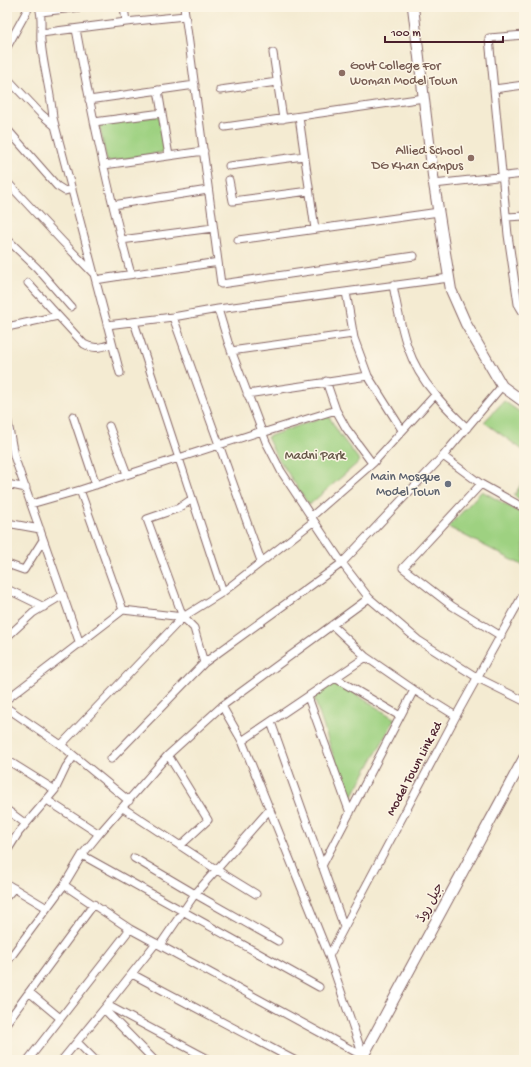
<svg xmlns="http://www.w3.org/2000/svg" width="531" height="1067" font-family="'Gochi Hand','Playpen Sans Arabic',sans-serif">
  <rect width="100%" height="100%" fill="#fcf5e5"/>
  <filter id="ink" filterUnits="userSpaceOnUse"><feTurbulence type="fractalNoise" baseFrequency=".025" numOctaves="2"/><feDisplacementMap in="SourceGraphic" scale="8" xChannelSelector="R" yChannelSelector="G"/><feConvolveMatrix kernelMatrix="1 2 1 2 8 2 1 2 1" color-interpolation-filters="sRGB"/></filter>
  <filter id="wash" filterUnits="userSpaceOnUse"><feTurbulence type="fractalNoise" baseFrequency=".012" numOctaves="4" result="noise"/><feDisplacementMap in="SourceGraphic" scale="16" xChannelSelector="R" yChannelSelector="G"/><feGaussianBlur stdDeviation="0.9" result="paint"/><feColorMatrix in="noise" values="0 0 0 0 0 0 0 0 0 0 0 0 0 0 0 0 0 1.4 0 .05"/><feComposite in="paint" operator="in"/></filter>
  <g filter="url(#wash)">
    <rect width="100%" height="100%" fill="#f4ebd2"/>
    <!-- green -->
    <path fill="#9ed181" stroke="#747856" d="M 159,116 L 165,152 L 107,162 L 99,124 Z
      M 504,401 L 524,415 L 524,451 L 484,422 Z
      M 328,415 L 340,435 L 360,461 L 309,505 L 274,452 L 267,437 Z
      M 524,479 L 524,501 L 514,496 Z
      M 482,491 L 524,515 L 524,566 L 448,527 Z
      M 335,681 L 395,719 L 349,802 L 314,698 Z"/>
  </g>
  <g filter="url(#ink)">
    <g fill="none" stroke-linecap="round" stroke-linejoin="round">
      <defs>
        <path id="street" d="M 39,7 C 43,18 40,30 41,41 C 43,67 51,92 53,118 L 120,373
          M 124,7 L 126,22
          M 184,7 C 197,99 209,191 221,284 L 414,256
          M 41,12 L 81,7
          M 76,29 C 91,111 108,193 131,274
          M 41,33 L 126,22 L 185,16
          M 524,35 L 489,38 L 508,235 L 518,304 L 524,314
          M 7,47 L 29,7
          M 273,53 L 283,119
          M 7,78 L 41,114 L 55,126
          M 494,89 L 524,85
          M 158,90 L 169,156
          M 220,90 L 277,82
          M 89,100 L 195,85
          M 299,117 L 315,229
          M 94,122 L 162,113
          M 225,127 L 424,98
          M 7,129 L 57,186 L 65,191 L 72,189
          M 104,165 L 204,151
          M 229,166 L 304,156
          M 229,180 L 233,201 L 309,191
          M 7,182 L 61,240 L 93,273
          M 434,184 L 524,174
          M 113,205 L 208,190
          M 507,217 L 524,216
          M 7,239 L 37,268 L 71,307
          M 121,240 L 213,228
          M 238,240 L 439,212
          M 96,280 C 136,273 177,269 218,262
          M 28,283 L 84,344 C 94,350 102,347 112,344
          M 393,285 C 401,327 406,361 435,394 C 444,406 456,417 467,428
          M 346,292 L 354,338 L 368,376 L 402,430
          M 218,309 L 228,342 L 266,442 L 281,471 L 314,521 L 342,563 L 369,598 L 418,640 L 478,678 L 524,701
          M 173,317 L 261,561
          M 134,322 L 223,592
          M 107,325 L 173,317 L 218,309 L 449,278
          M 7,327 L 58,316
          M 231,351 L 353,334
          M 326,381 L 336,410 L 346,428 L 372,463
          M 247,394 L 368,376
          M 73,416 L 96,485
          M 7,417 L 14,456 L 80,644
          M 109,426 L 127,474
          M 262,433 L 336,410
          M 443,456 L 481,484 L 524,508
          M 7,484 L 26,488
          M 481,484 L 403,568 L 452,606 L 501,636
          M 80,490 L 123,610
          M 31,504 L 80,490 L 262,431
          M 311,517 L 374,462 L 435,395
          M 7,523 L 40,529
          M 7,564 L 24,570 L 43,540
          M 7,589 L 44,607
          M 183,617 L 147,519 L 179,508 L 192,499
          M 332,625 L 366,657 L 414,690 L 456,716
          M 7,637 L 33,613 L 63,595
          M 335,678 L 400,716
          M 308,697 L 350,813
          M 7,699 L 123,610 L 183,617 L 194,628 L 204,663 L 342,563 L 443,456 L 502,386
          M 7,708 L 61,745 L 129,801
          M 271,722 L 344,927
          M 242,741 L 366,657
          M 61,745 L 183,617 L 223,592 L 314,521
          M 168,755 L 208,820 L 180,846
          M 111,759 L 204,663
          M 7,760 L 55,790
          M 47,800 L 99,834
          M 123,808 L 217,870 L 256,894
          M 7,810 L 26,824
          M 7,851 L 19,832 L 55,790 L 66,767 L 74,756
          M 82,855 L 319,987
          M 134,858 L 195,894 L 278,941
          M 322,866 L 414,690
          M 7,884 L 47,908
          M 64,885 L 130,929 L 363,1056
          M 7,896 L 14,888
          M 160,945 L 195,894 L 270,809
          M 329,956 L 456,716 L 524,593
          M 7,962 L 64,885 L 82,855 L 99,834 L 168,755 L 222,706
          M 132,974 L 294,1060
          M 29,992 L 60,1018
          M 107,1005 L 156,943
          M 104,1009 L 154,1060
          M 7,1022 L 94,904
          M 77,1042 L 95,1060
          M 363,1056 L 329,956 L 242,741 L 222,706 L 369,598
          M 28,1060 L 130,929
          M 62,1060 L 107,1005 L 210,1060"/>
        <path id="secondary" d="M 413,7 L 434,184 L 451,290 L 466,324 L 502,386 L 524,402
          M 361,1060 L 524,758"/>
      </defs>
      <!-- street casing -->
      <use href="#street" stroke="#866665" stroke-width="9"/>
      <!-- secondary casing -->
      <use href="#secondary" stroke="#866665" stroke-width="12"/>
      <!-- street -->
      <use href="#street" stroke="#fff" stroke-width="7"/>
      <!-- secondary -->
      <use href="#secondary" stroke="#fff" stroke-width="10"/>
    </g>
  </g>
  <!-- markers -->
  <g fill="#8d6e63" stroke="#fcf5e5" stroke-width="1.5">
    <circle cx="342" cy="73" r="4"/>
    <circle cx="471" cy="158" r="4"/>
  </g>
  <circle fill="#6b7280" stroke="#fcf5e5" stroke-width="1.5" cx="448" cy="484" r="4"/>
  <g text-anchor="middle" dominant-baseline="central" stroke-width="3" stroke-linejoin="round" paint-order="stroke">
    <!-- education labels -->
    <g font-size="13" fill="#785e54" stroke="#fcf5e5" text-anchor="start">
      <text x="350" y="66">Govt College For<tspan x="350" dy="15">Woman Model Town</tspan></text>
      <text x="463" y="151" text-anchor="end">Allied School<tspan x="463" dy="15">DG Khan Campus</tspan></text>
    </g>
    <!-- park labels -->
    <g font-size="13" fill="#635445" stroke="#fcf5e5">
      <text x="315" y="456">Madni Park</text>
    </g>
    <!-- worship labels -->
    <g font-size="13" fill="#5b616d" stroke="#fcf5e5" text-anchor="end">
      <text x="440" y="477">Main Mosque<tspan x="440" dy="15">Model Town</tspan></text>
    </g>
    <!-- street labels -->
    <g font-size="13" fill="#4a1f2b" stroke="#fcf5e5">
      <text transform="translate(415 769) rotate(-62)">Model Town Link Rd</text>
      <text transform="translate(431 903) rotate(-62)">جیل روڈ</text>
    </g>
  </g>
  <!-- margin -->
  <rect width="531" height="1067" fill="none" stroke="#fcf5e5" stroke-width="24"/>
  <!-- scale -->
  <path d="M385 36v6h118v-6" fill="none" stroke="#4a1f2b" stroke-width="2"/>
  <text x="391" y="36" font-size="12" fill="#4a1f2b" stroke="#fcf5e5" stroke-width="3" paint-order="stroke">100 m</text>
</svg>
